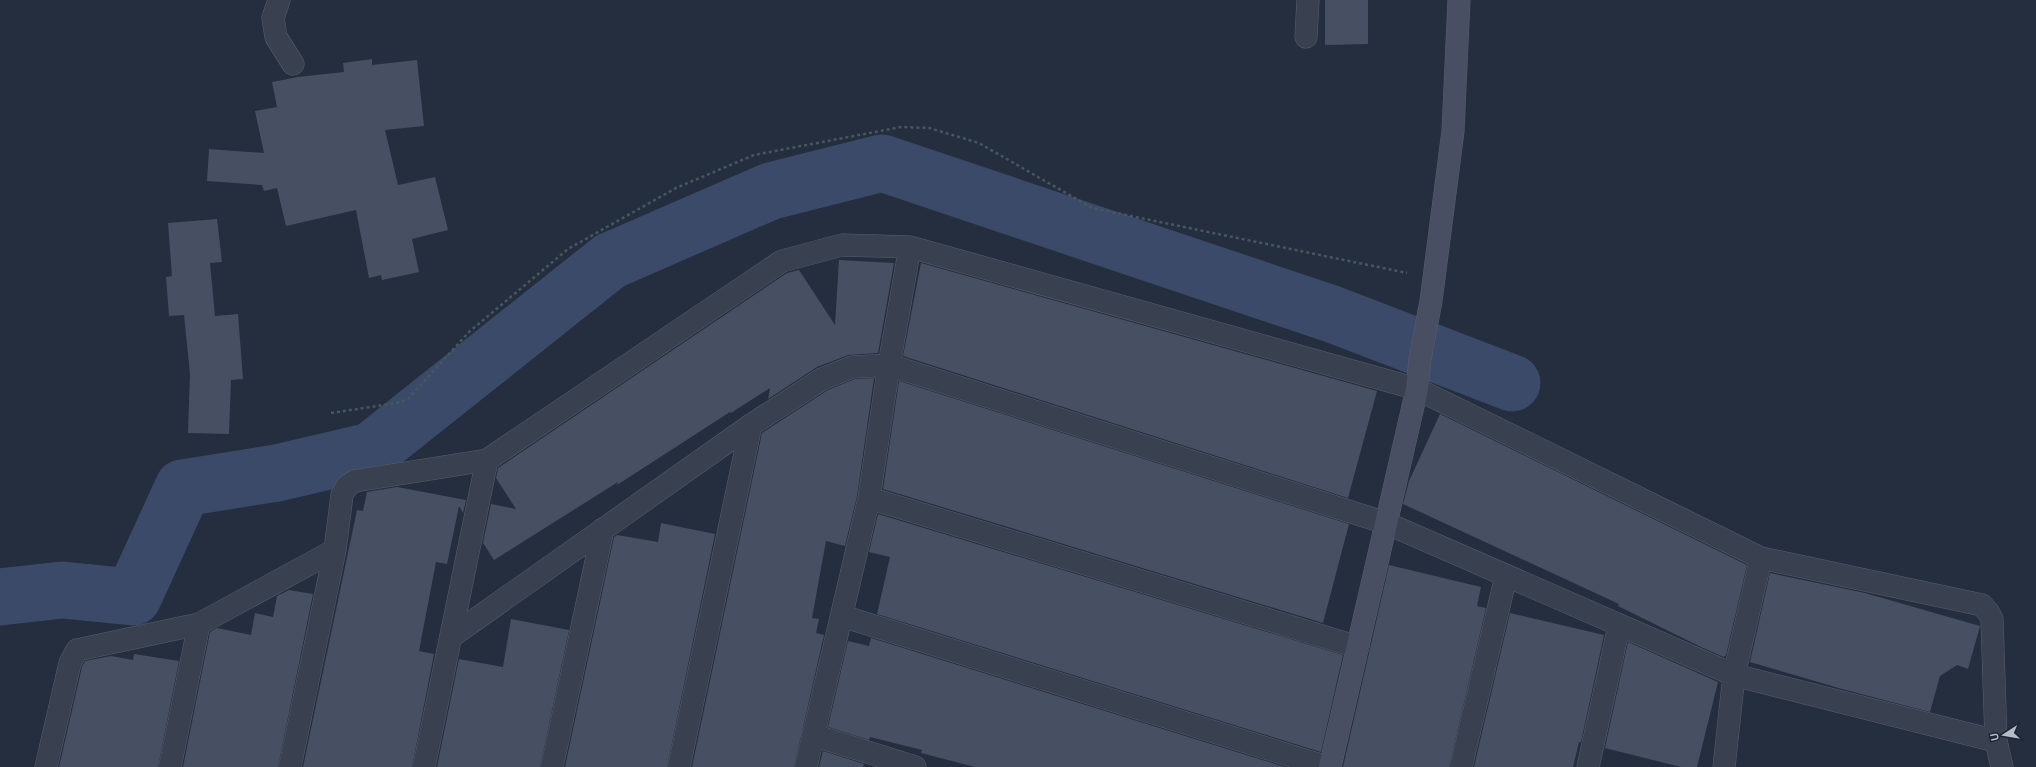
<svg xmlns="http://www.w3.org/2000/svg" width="2036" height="767" font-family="'Space Grotesk',sans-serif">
  <rect width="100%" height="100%" fill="#252e3f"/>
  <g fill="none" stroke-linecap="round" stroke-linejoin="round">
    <!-- river -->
    <path stroke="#3b4a68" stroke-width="57" d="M 0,597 L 62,590 L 133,597 L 183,488 L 277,473 L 371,451 L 610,261 L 771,191 L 882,163 L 1332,314 L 1512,383"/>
  </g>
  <!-- building -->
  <path fill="#474f63" d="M 1325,0 L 1368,0 L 1368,44 L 1325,45 Z
    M 372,59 L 372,65 L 417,60 L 424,126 L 385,130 L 398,185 L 435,177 L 448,230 L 412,239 L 419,272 L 382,280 L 381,275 L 369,278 L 356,210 L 286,226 L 277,188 L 264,191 L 262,185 L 207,181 L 209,149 L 264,153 L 255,111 L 277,107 L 272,82 L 298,77 L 344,72 L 343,63 Z
    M 217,219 L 222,262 L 210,263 L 215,316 L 238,314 L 243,379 L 231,380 L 229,434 L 188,433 L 190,374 L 184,315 L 169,316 L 166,277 L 172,276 L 168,223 Z
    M 839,260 L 894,263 L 878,353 L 848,355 L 817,367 L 768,399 L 770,388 L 731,413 L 730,412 L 617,485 L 618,482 L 494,560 L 483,543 L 491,504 L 516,509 L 496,478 L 498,468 L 787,273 L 799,270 L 835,325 Z
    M 921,263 L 1377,391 L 1348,498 L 903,356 Z
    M 874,378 L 857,496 L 845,546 L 826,541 L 812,618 L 819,619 L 816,633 L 824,635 L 794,767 L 692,767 L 762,433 L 828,390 L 855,379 Z
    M 899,381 L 1349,524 L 1323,623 L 883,489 Z
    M 1440,414 L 1747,565 L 1726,655 L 1724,657 L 1701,647 L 1618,606 L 1619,604 L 1403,504 L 1409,481 Z
    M 397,487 L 466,500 L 463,513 L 459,506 L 447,564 L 436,562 L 419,651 L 434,654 L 412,767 L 303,767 L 357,510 L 363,511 L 367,492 Z
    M 878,514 L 1343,655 L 1321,752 L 877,614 L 890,557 L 869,552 Z
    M 661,523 L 715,534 L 667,767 L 565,767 L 614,537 L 617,535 L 658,542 Z
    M 1389,565 L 1481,587 L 1477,606 L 1486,608 L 1449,767 L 1343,767 Z
    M 1770,573 L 1865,593 L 1980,626 L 1968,669 L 1957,665 L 1940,676 L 1930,712 L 1842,689 L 1750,662 Z
    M 289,590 L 313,594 L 278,767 L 183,767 L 210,632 L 217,628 L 251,635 L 255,613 L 273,617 L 277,596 Z
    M 1510,613 L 1604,635 L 1581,742 L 1579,742 L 1573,767 L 1474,767 Z
    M 511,619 L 569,630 L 540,767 L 437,767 L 459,659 L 503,667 Z
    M 871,638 L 1285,767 L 975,767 L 921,753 L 922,750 L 870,737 L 869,740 L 828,727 L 848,641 L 869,646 Z
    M 1628,642 L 1718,682 L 1697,767 L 1681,767 L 1605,748 Z
    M 134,654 L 179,661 L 158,767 L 59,767 L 82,667 L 85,661 L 111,656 L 133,660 Z
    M 823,751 L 864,764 L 863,767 L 819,767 Z"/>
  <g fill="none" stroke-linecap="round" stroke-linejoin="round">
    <defs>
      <path id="street" d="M 279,0 L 273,18 L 276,37 L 293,64
        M 1306,37 L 1308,0
        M 869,498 L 1358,647
        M 842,616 L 1327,767
        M 813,735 L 915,767
        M 1996,741 L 2002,767
        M 46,767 L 70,663 L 77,650 L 199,624 L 335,550 L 342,495 L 347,486 L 355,481 L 487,460 L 782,261 L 842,245 L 910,247 L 1417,389 L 1761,558 L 1982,605 L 1988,612 L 1992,619 L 1996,741 L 1734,675 L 1386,523 L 889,365 L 852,367 L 822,379 L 751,425 L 452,636
        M 170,767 L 199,624
        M 290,767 L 335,550
        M 424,767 L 487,460
        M 552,767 L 603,529
        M 679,767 L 751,425
        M 806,767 L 869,498 L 889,365 L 910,247
        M 1461,767 L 1506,576
        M 1588,767 L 1619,626
        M 1724,767 L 1734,675 L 1761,558"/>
      <path id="secondary" d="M 1330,767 L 1417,389 L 1420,359 L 1431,301 L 1453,131 L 1459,0"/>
    </defs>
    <!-- street casing -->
    <use href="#street" stroke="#575e6d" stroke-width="23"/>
    <!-- secondary casing -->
    <use href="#secondary" stroke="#575e6d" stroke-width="23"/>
    <!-- path -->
    <path stroke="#45585d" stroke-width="2.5" stroke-dasharray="3 3" stroke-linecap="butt" d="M 331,413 L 397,403 L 408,399 L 469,332 L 568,249 L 676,188 L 754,155 L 901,127 L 929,128 L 979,143 L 1092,208 L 1407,273"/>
    <!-- street -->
    <use href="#street" stroke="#39404f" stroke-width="22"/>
    <!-- secondary -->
    <use href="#secondary" stroke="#484f62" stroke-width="22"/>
  </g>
  <!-- north arrow -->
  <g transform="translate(2004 735) rotate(258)" stroke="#1e2534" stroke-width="3" paint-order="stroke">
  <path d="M0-3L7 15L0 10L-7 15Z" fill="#b6bbca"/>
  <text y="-6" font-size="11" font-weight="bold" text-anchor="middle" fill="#b6bbca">U</text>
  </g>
</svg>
